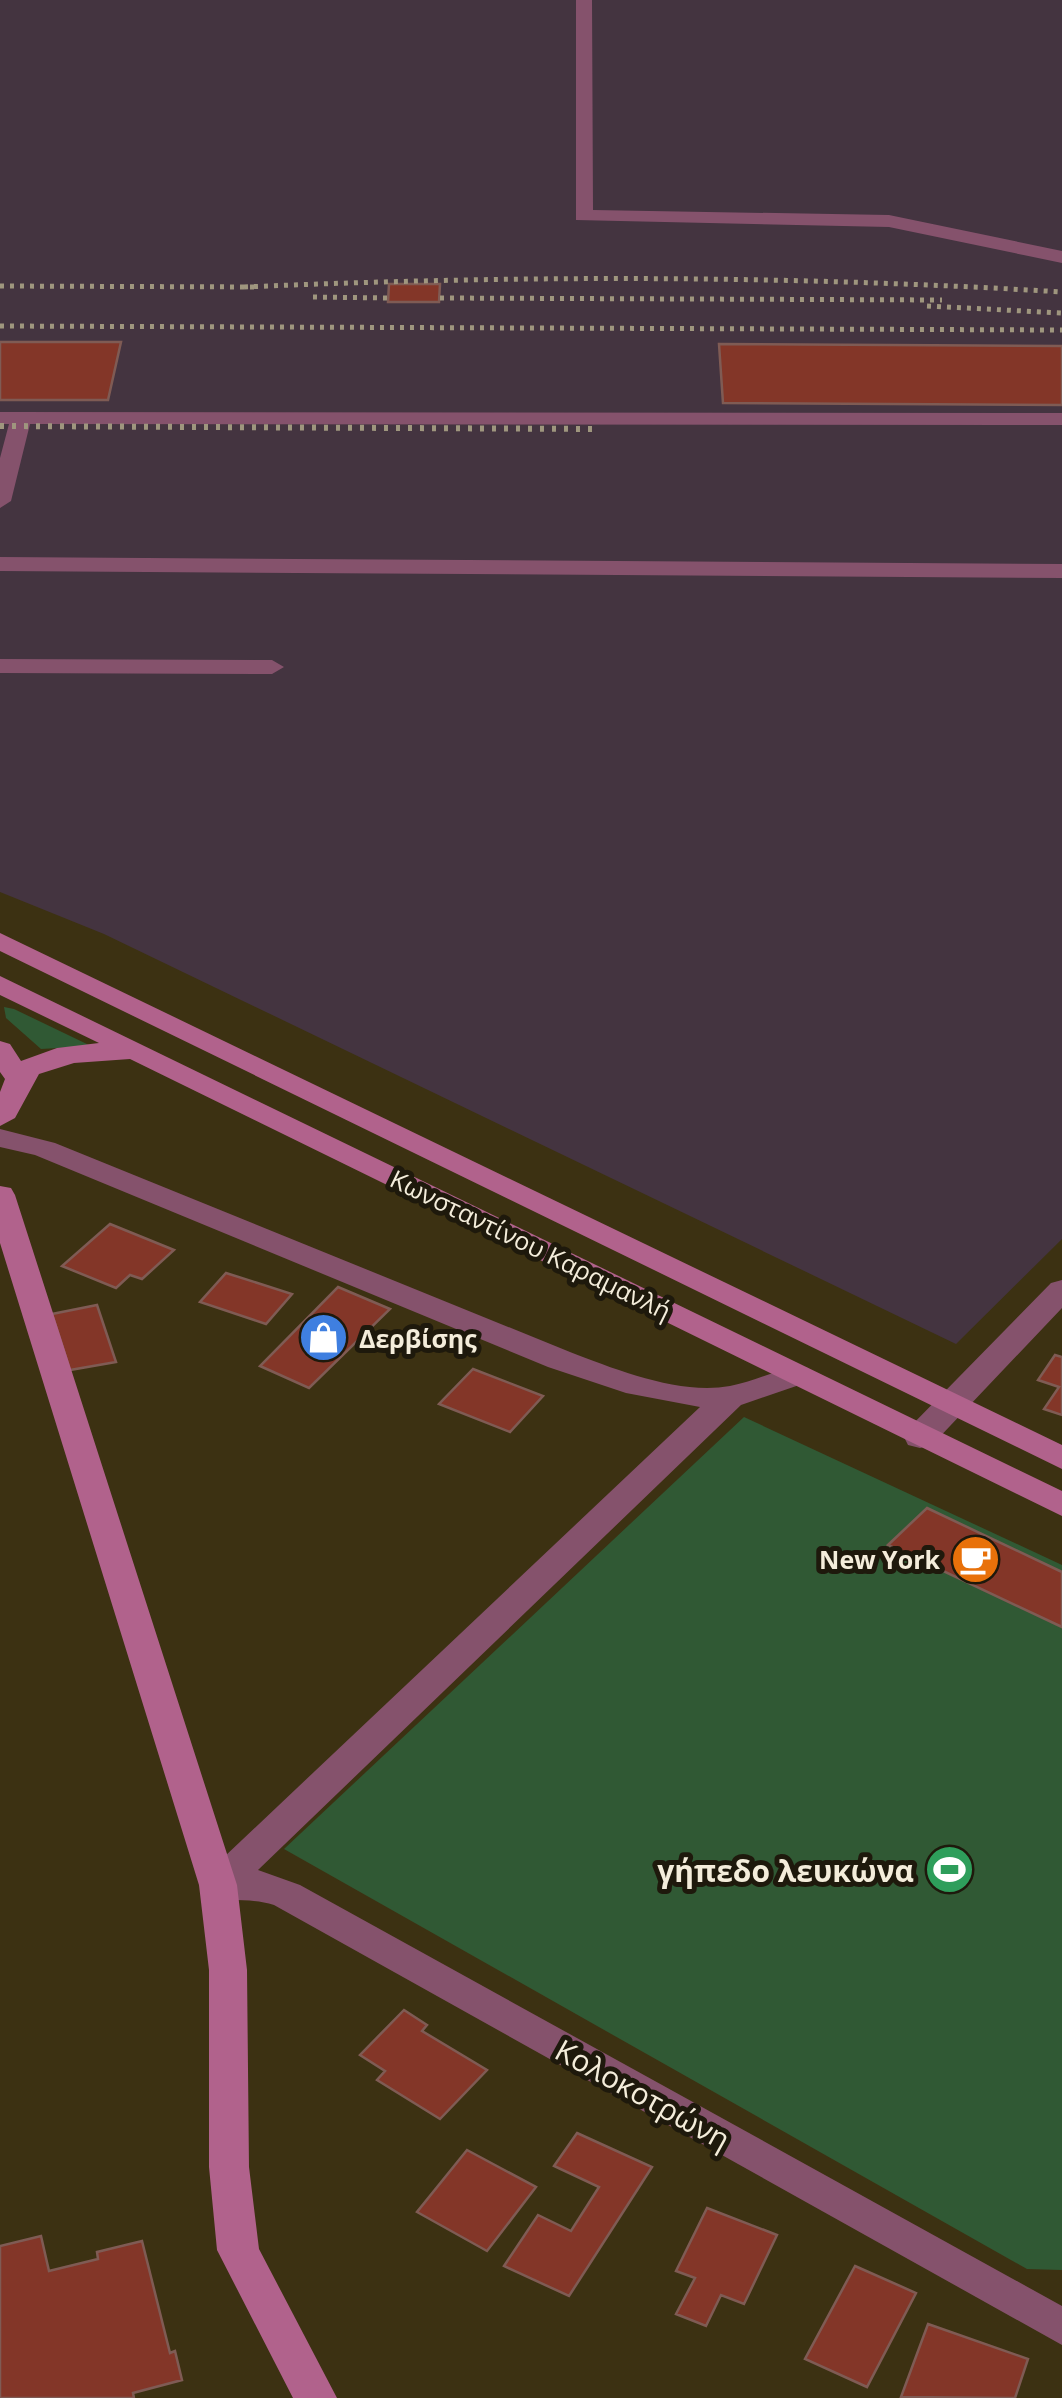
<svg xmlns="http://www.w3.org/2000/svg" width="1062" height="2398" font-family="'Open Sans',sans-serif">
  <rect width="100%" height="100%" fill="#3c3112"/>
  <!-- industrial -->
  <path fill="#443440" d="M 0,0 L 1062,0 L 1062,1239 L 956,1344 L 104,934 L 0,892 Z"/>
  <!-- green -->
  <path fill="#305934" d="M 4,1007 L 14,1009 L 91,1046 L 41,1049 L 6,1018 Z
    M 744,1417 L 1062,1565 L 1062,2270 L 1027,2269 L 284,1849 Z"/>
  <!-- building -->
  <path fill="#833628" stroke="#7f5b54" stroke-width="2.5" d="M 389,284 L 440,284 L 439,302 L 388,302 Z
    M 0,342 L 121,342 L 108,400 L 0,400 Z
    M 719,344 L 1062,346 L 1062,405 L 723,403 Z
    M 110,1224 L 174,1250 L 142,1279 L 130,1275 L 116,1288 L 62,1266 Z
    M 226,1273 L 292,1294 L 266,1324 L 200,1302 Z
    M 338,1287 L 390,1309 L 309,1388 L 260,1366 Z
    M 97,1305 L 116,1362 L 70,1370 L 52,1314 Z
    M 1055,1355 L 1062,1357 L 1062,1415 L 1044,1409 L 1059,1387 L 1038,1380 Z
    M 473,1369 L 543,1396 L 510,1432 L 439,1404 Z
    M 927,1508 L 1062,1572 L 1062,1627 L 888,1545 Z
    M 404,2010 L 427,2025 L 422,2031 L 487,2070 L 440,2119 L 377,2080 L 385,2071 L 360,2055 Z
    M 577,2133 L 652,2167 L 569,2296 L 504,2266 L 538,2215 L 571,2231 L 599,2187 L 554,2166 Z
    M 467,2150 L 536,2187 L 487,2251 L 417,2212 Z
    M 707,2208 L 777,2235 L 744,2304 L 721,2295 L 706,2326 L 676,2314 L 695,2278 L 676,2271 Z
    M 41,2236 L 49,2271 L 98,2259 L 97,2252 L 142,2241 L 170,2353 L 175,2351 L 182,2380 L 133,2393 L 134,2398 L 0,2398 L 0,2246 Z
    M 855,2266 L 916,2293 L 867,2387 L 805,2359 Z
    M 928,2324 L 1028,2359 L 1015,2398 L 901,2397 Z"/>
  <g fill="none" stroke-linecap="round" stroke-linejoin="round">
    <!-- street -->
    <path fill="#85526c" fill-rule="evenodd" d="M 576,0 L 592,0 L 593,210 L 889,215 L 1062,251 L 1062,263 L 889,227 L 576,220 Z
      M 0,412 L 1062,413 L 1062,425 L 30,424 L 11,501 L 0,508 L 0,458 L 9,424 L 0,424 Z
      M 0,557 L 1062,564 L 1062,578 L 0,571 Z
      M 0,659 L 272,660 L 284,667 L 272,674 L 0,673 Z
      M 0,1129 L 55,1143 L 570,1352 C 617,1370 679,1395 730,1386 C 752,1382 775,1371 797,1365 L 808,1368 L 813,1375 L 808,1382 L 741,1405 L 258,1870 L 300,1885 L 1062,2306 L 1062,2345 L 274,1905 C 250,1897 228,1903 205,1895 L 199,1885 L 205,1875 L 700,1407 L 626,1393 L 548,1367 L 35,1155 L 0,1147 Z
      M 1062,1280 L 1062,1308 L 932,1445 L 920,1448 L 908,1445 L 904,1437 L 908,1429 L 1051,1283 Z"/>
    <!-- secondary -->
    <path fill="#b1628c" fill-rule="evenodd" d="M 0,933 L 1062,1445 L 1062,1469 L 0,951 Z
      M 0,976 L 1062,1491 L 1062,1516 L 130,1059 L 74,1063 L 39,1074 L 15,1118 L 0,1126 L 0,1092 L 5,1079 L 0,1072 L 0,1041 L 10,1044 L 21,1061 L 57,1048 L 99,1043 L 0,995 Z
      M 0,1186 L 11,1188 L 15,1195 L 237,1885 L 247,1970 L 249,2167 L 259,2249 L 337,2398 L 293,2398 L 217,2250 L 209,2167 L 209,1970 L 199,1885 L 0,1243 Z"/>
    <!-- rail-far1 -->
    <path stroke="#9f967e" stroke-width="5" stroke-dasharray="4 6" stroke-linecap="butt" d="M 0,286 L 259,287
      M 244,287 C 517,275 789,275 1062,292
      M 313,297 L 388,298
      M 440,298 L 942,300
      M 927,306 L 1062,313
      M 0,326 L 1062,330"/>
    <!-- rail -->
    <path stroke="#9f967e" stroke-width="6" stroke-dasharray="4 8" stroke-linecap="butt" d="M 0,426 L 596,429"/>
  </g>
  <!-- icons -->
  <defs>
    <symbol id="shop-disc" viewBox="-11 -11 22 22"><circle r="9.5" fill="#3f7fe0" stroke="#1e190c"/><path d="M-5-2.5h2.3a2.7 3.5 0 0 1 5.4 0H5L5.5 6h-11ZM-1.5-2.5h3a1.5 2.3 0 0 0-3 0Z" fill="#fff"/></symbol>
    <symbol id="cafe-disc" viewBox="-11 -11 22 22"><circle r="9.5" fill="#e8710a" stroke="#1e190c"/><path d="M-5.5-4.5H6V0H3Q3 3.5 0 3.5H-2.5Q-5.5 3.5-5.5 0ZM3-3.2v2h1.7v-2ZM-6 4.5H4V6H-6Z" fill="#fff"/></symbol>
    <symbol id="stadium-disc" viewBox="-11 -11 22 22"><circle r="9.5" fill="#2e9e5b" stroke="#1e190c"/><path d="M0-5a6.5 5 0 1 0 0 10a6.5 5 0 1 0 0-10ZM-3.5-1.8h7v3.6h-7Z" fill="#fff"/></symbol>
  </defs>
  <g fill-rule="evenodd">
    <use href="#shop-disc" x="296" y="1310" width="55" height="55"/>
    <use href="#cafe-disc" x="948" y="1532" width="55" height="55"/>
    <use href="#stadium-disc" x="922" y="1842" width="55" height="55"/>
  </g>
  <g text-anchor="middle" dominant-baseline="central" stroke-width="10" stroke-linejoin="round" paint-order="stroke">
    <!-- street labels -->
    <g font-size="25" fill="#f4eddb" stroke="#1e190c">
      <text transform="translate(531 1244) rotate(26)">Κωνσταντίνου Καραμανλή</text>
    </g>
    <!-- poi labels -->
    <g font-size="25" font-weight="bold" fill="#f4eddb" stroke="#1e190c" text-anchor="start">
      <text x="359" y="1338">Δερβίσης</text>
      <text x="940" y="1559" text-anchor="end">New York</text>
    </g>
    <!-- near-poi labels -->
    <g font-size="30" font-weight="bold" fill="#f4eddb" stroke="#1e190c" text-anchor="end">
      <text x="914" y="1870">γήπεδο λευκώνα</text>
    </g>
    <!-- near-street labels -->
    <g font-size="30" fill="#f4eddb" stroke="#1e190c">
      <text transform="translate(643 2094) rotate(29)">Κολοκοτρώνη</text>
    </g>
  </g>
</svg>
